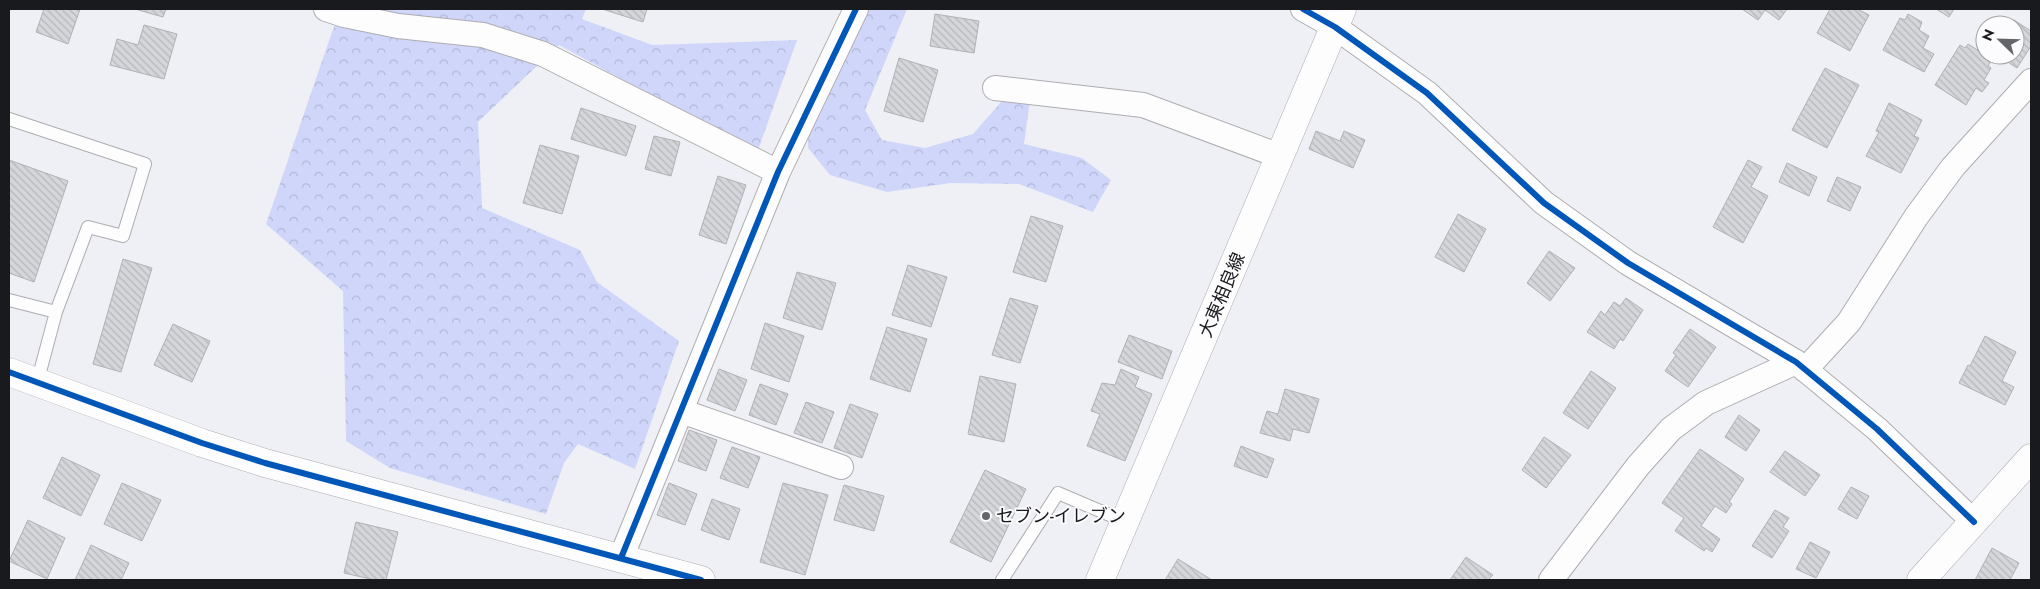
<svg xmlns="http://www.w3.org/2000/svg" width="2040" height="589" font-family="Jost,'Noto Sans JP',sans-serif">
  <defs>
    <pattern id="forest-crowns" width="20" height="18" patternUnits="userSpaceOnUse" patternTransform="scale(1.25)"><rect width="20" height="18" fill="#cfd6fa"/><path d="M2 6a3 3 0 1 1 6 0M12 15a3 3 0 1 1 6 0" fill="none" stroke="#b1b7d6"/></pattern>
    <pattern id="building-back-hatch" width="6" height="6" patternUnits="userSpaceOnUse" patternTransform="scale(1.25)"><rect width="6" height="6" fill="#d5d6da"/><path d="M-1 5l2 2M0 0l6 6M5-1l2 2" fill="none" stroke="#b6b7bb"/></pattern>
  </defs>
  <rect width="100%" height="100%" fill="#eff0f5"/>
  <!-- forest -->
  <path fill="url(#forest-crowns)" d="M 342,9 L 586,9 L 582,19 L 652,45 L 797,40 L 757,153 L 559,45 L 478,122 L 482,208 L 580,250 L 597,282 L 679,341 L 635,469 L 578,444 L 564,463 L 546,514 L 390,468 L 346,441 L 343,291 L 266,224 L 332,32 Z
    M 856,9 L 907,9 L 865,110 L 882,140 L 925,148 L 973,134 L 1002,101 L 1031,93 L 1024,144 L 1082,158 L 1111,180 L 1093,212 L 1019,184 L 951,183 L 887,192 L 830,175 L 808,148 L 809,106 Z"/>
  <!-- building -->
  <path fill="url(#building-back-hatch)" stroke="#b0b1b5" d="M 44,9 L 80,9 L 68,44 L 36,32 Z
    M 135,9 L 166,9 L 163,17 Z
    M 602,9 L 647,9 L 643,22 Z
    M 1742,9 L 1787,9 L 1779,20 L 1765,10 L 1758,20 Z
    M 1830,9 L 1857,9 L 1869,15 L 1850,51 L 1817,33 Z
    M 1936,9 L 1954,9 L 1949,17 Z
    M 935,14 L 979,21 L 974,53 L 930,46 Z
    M 1908,14 L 1922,22 L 1919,30 L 1929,36 L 1923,48 L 1934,54 L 1924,72 L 1883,50 L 1900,18 L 1905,20 Z
    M 2014,20 L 2031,31 L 2031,46 L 2017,68 L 1997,55 L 2015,55 L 2015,25 L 2011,25 Z
    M 144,25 L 177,34 L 164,79 L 110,65 L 117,39 L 138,45 Z
    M 1968,44 L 1992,59 L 1988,66 L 1991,68 L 1984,80 L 1989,83 L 1982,92 L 1976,88 L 1966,105 L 1935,85 L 1960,45 L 1965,48 Z
    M 899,58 L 938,70 L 923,122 L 884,111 Z
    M 1825,68 L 1859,85 L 1827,148 L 1792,130 Z
    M 1889,103 L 1922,120 L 1914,136 L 1919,138 L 1901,173 L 1866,156 L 1879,132 L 1876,131 Z
    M 581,108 L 636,126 L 626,156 L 571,139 Z
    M 1316,131 L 1340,141 L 1344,131 L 1365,140 L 1353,168 L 1309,149 Z
    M 654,136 L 680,142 L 671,176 L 645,169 Z
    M 540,145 L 579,156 L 562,214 L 523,203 Z
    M 9,160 L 68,181 L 34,282 L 9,273 Z
    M 1748,160 L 1762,167 L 1751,187 L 1768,196 L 1743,243 L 1713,227 Z
    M 1787,163 L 1817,177 L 1809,196 L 1779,182 Z
    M 718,176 L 746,185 L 726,244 L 699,235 Z
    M 1837,177 L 1861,187 L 1850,211 L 1827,201 Z
    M 1458,214 L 1486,229 L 1464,272 L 1435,257 Z
    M 1031,216 L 1063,226 L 1046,282 L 1013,272 Z
    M 1549,251 L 1575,268 L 1550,301 L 1527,283 Z
    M 123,259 L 152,268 L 121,372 L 93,364 Z
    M 908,265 L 947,277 L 931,327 L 892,315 Z
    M 797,272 L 836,283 L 822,330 L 783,318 Z
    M 1010,298 L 1038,306 L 1020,363 L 992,355 Z
    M 1626,298 L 1643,310 L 1623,341 L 1620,339 L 1614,349 L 1587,332 L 1601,311 L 1605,315 L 1614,302 L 1620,306 Z
    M 765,323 L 804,336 L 789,382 L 751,369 Z
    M 173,324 L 210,341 L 192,382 L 154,365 Z
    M 887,327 L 927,339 L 910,392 L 870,379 Z
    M 1690,329 L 1716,347 L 1688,387 L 1665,371 L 1676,355 L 1673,353 Z
    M 1129,335 L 1172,351 L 1162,379 L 1118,362 Z
    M 1985,336 L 2016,352 L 2002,381 L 2014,387 L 2005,405 L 1959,383 L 1968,365 L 1970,366 Z
    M 719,369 L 747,380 L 735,411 L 707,400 Z
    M 1121,369 L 1139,377 L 1135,387 L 1152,394 L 1125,461 L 1087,446 L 1100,414 L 1091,411 L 1102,383 L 1115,385 Z
    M 1591,371 L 1616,388 L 1588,429 L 1563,413 Z
    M 980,376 L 1016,384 L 1004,442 L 968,434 Z
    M 760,384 L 788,394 L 776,425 L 749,415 Z
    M 1285,389 L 1319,399 L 1309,433 L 1293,429 L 1290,441 L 1260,433 L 1267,411 L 1278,414 Z
    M 806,402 L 834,412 L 822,443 L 794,433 Z
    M 850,404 L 878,414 L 862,458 L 834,448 Z
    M 1739,415 L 1760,430 L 1746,451 L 1725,437 Z
    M 689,430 L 717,440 L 706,471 L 678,461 Z
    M 1544,437 L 1571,455 L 1546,488 L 1522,470 Z
    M 1241,446 L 1274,459 L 1267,478 L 1234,466 Z
    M 732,447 L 760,457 L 748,488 L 720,478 Z
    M 1700,449 L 1744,479 L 1729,502 L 1732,504 L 1726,513 L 1715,506 L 1701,526 L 1720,539 L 1712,552 L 1706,548 L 1704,551 L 1675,531 L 1684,518 L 1662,503 Z
    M 1785,451 L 1820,475 L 1805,496 L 1770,472 Z
    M 62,457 L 100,475 L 81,516 L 43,498 Z
    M 985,470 L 1026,489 L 991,562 L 950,542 Z
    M 122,483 L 161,500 L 142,541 L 104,524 Z
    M 669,483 L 697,494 L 685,525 L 657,515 Z
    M 783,483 L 828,495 L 805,575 L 760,562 Z
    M 844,485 L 884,496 L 874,531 L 834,520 Z
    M 1851,487 L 1869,496 L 1857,519 L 1838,509 Z
    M 712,499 L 740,509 L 729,540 L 701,530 Z
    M 1775,510 L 1789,518 L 1783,527 L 1789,531 L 1772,558 L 1752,546 Z
    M 28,520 L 65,538 L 47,579 L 9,561 Z
    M 356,522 L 398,532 L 386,580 L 375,580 L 344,573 Z
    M 1810,542 L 1830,552 L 1816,578 L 1796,569 Z
    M 91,545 L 129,563 L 121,580 L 75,580 Z
    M 1992,548 L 2019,563 L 2010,580 L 1975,580 Z
    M 1466,557 L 1493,575 L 1488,580 L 1450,580 Z
    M 1178,559 L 1212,580 L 1165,580 Z"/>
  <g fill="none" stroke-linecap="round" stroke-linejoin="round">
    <defs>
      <path id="lane" d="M 9,119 L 145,164 L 123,236 L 88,227 L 56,312
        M 9,300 L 56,312 L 37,383
        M 1002,580 L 1058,493 L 1126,522"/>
      <path id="street" d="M 326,9 L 344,15 L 398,26 L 483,35 L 543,54 L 778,172
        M 1303,9 L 1335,27 L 1427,93 L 1544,203 L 1628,263 L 1796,362 L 1877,429 L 1974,522
        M 995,88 L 1143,105 L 1280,156
        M 1805,370 L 1849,322 L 1916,217 L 1953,167 L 2031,81
        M 681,411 L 841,467
        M 621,558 L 778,172 L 856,9
        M 1551,580 L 1638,466 L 1671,429 L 1706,403 L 1796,362"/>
      <path id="secondary" d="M 9,372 L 202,443 L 265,463 L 701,580
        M 1100,580 L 1342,9
        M 1921,580 L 2031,458"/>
    </defs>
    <!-- lane casing -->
    <use href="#lane" stroke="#adadb1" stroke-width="14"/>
    <!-- street casing -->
    <use href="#street" stroke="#adadb1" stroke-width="26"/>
    <!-- secondary casing -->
    <use href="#secondary" stroke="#adadb1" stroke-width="29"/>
    <!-- lane -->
    <use href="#lane" stroke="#fdfdfe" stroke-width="12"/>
    <!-- street -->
    <use href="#street" stroke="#fdfdfe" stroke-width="24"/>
    <!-- secondary -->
    <use href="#secondary" stroke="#fdfdfe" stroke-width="28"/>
    <defs>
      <path id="cycleway" d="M 1303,9 L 1335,27 L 1427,93 L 1544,203 L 1628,263 L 1796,362 L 1877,429 L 1974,522
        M 9,372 L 202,443 L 265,463 L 701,580
        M 621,558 L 778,172 L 856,9"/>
    </defs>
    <!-- cycleway casing -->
    <use href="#cycleway" stroke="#fcfcfe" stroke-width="9"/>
    <!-- cycleway -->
    <use href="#cycleway" stroke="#0057b8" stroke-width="6"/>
  </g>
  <!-- markers -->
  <circle fill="#646569" stroke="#fcfcfe" stroke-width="2" cx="986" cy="516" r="5"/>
  <g text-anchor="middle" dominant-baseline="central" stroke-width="4" stroke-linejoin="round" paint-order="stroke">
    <!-- street labels -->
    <g font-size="18" fill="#191a1d" stroke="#fcfcfe">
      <text transform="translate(1222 295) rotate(-67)">大東相良線</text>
    </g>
    <!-- poi labels -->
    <g font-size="18" fill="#191a1d" stroke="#fcfcfe" text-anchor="start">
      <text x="996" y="516">セブン-イレブン</text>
    </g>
  </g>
  <!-- border -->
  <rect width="2040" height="589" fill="none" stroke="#191a1d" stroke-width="20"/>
  <!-- north arrow -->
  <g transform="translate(2000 40) rotate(293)"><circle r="24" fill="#fcfcfe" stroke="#a1a2a4"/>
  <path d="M0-4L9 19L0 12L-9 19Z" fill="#646569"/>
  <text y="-8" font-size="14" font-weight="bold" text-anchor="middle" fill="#191a1d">N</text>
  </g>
</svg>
